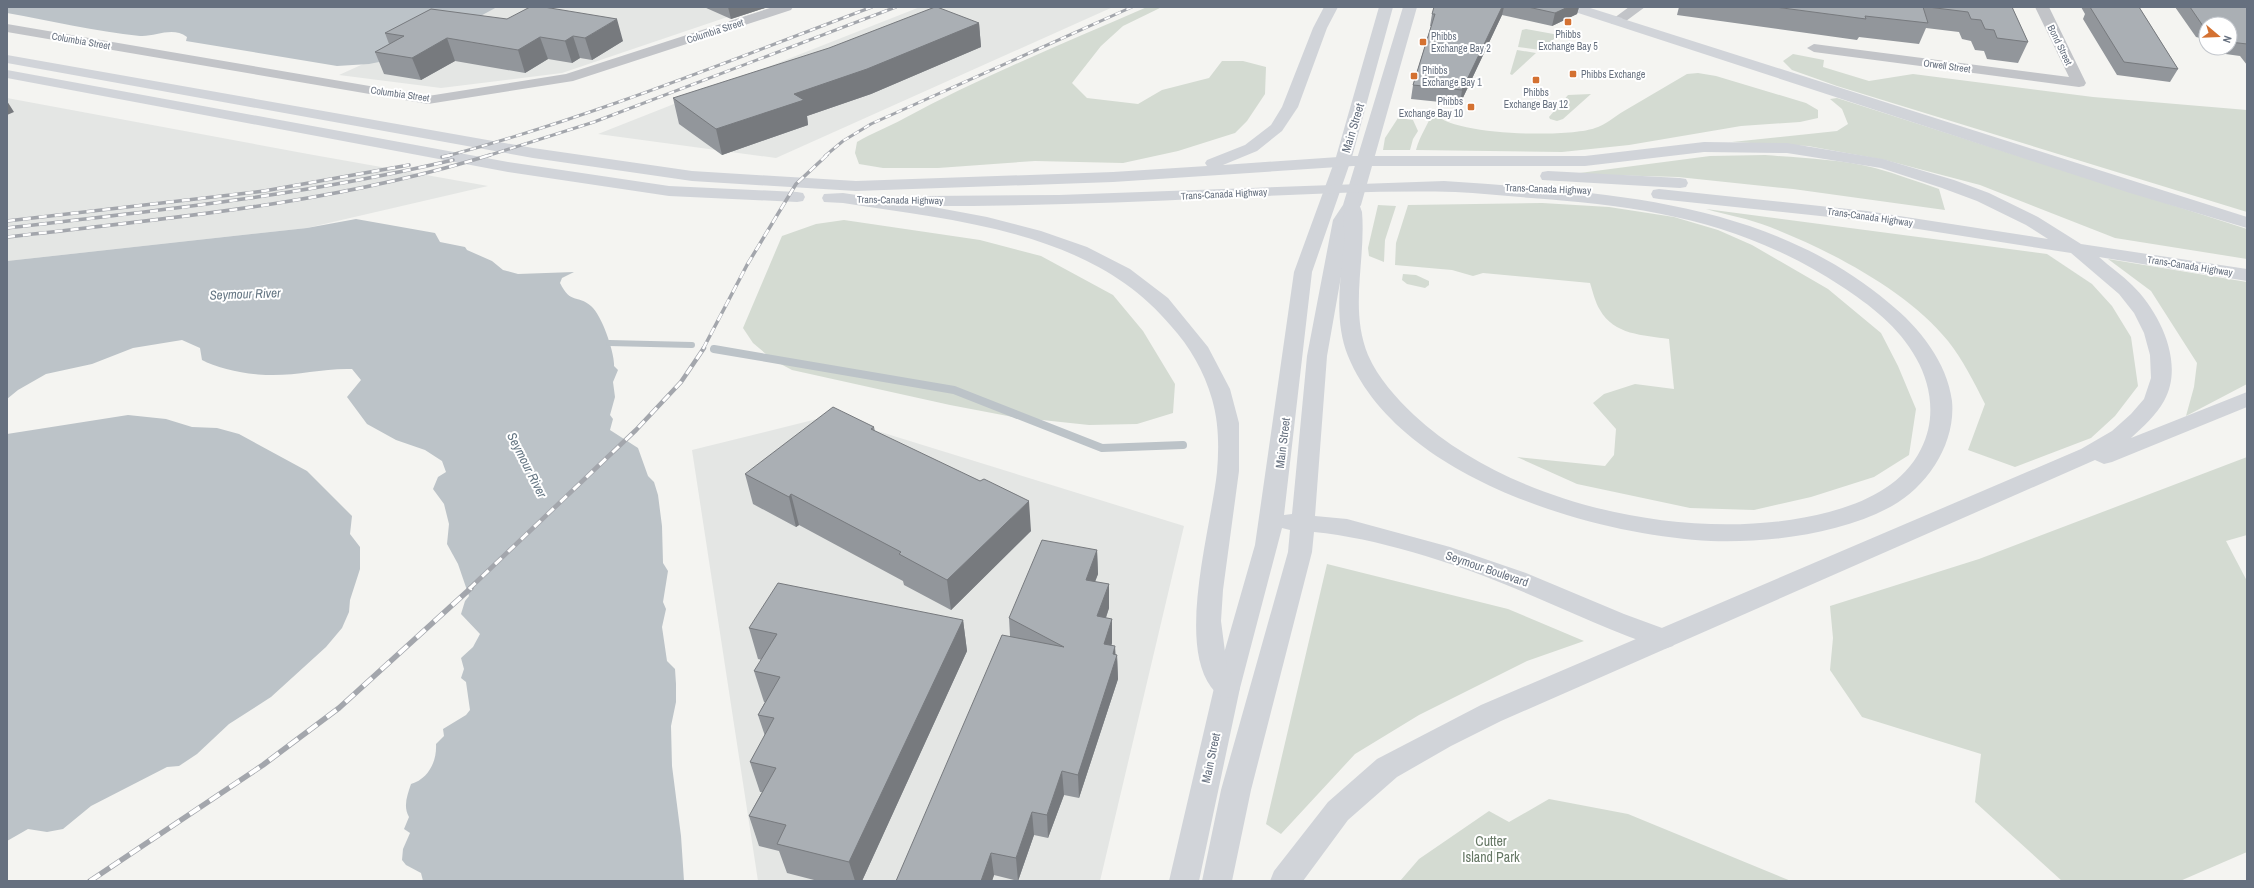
<svg xmlns="http://www.w3.org/2000/svg" width="2254" height="888" font-family="'Archivo Narrow',sans-serif">
  <rect width="100%" height="100%" fill="#f4f4f1"/>
  <!-- built -->
  <path fill="#e4e6e4" d="M 489,7 L 757,7 L 562,73 L 441,88 L 339,75 Z
    M 920,7 L 1113,7 L 776,158 L 598,134 Z
    M 7,98 L 308,154 L 488,186 L 307,228 L 7,261 Z
    M 829,416 L 1184,526 L 1100,881 L 758,881 L 692,450 Z"/>
  <!-- green -->
  <path fill="#d4dbd2" d="M 1147,7 L 1162,7 L 1123,26 L 1101,46 L 1072,83 L 1087,98 L 1138,104 L 1162,90 L 1209,78 L 1222,61 L 1243,61 L 1266,67 L 1265,94 L 1247,121 L 1235,133 L 1178,151 L 1123,163 L 1035,161 L 938,168 L 883,168 L 859,164 L 855,153 L 857,142 C 872,133 888,127 903,119 C 982,76 1065,43 1147,7 Z
    M 1526,29 L 1559,35 L 1540,50 L 1518,47 L 1522,30 Z
    M 1517,50 L 1536,53 L 1512,75 L 1510,74 Z
    M 1793,54 L 1824,60 L 1823,67 L 1869,81 L 1913,74 L 2093,97 L 2247,110 L 2247,212 L 1837,86 L 1792,70 L 1783,61 Z
    M 1698,73 L 1716,76 L 1806,103 L 1818,110 L 1818,118 L 1800,122 L 1741,126 L 1629,145 L 1562,152 L 1416,150 C 1420,135 1428,125 1433,111 C 1445,136 1569,138 1595,128 C 1605,125 1614,117 1624,111 C 1645,99 1666,86 1687,74 Z
    M 1591,94 L 1563,119 L 1557,121 L 1550,119 L 1549,117 L 1568,95 Z
    M 1837,98 L 2247,229 L 2247,259 L 2115,238 L 1980,185 L 1885,160 L 1808,146 L 1732,142 L 1837,131 L 1848,124 L 1842,109 L 1830,99 Z
    M 1398,118 L 1413,120 L 1418,131 L 1413,139 L 1410,150 L 1383,150 L 1385,138 Z
    M 1765,155 C 1801,158 1839,159 1875,168 C 1897,174 1918,182 1939,189 L 1945,210 L 1793,189 L 1678,177 L 1572,174 L 1710,156 Z
    M 1542,203 L 1609,207 L 1674,217 L 1718,230 L 1752,245 L 1828,289 L 1881,333 L 1898,366 L 1916,409 L 1909,455 L 1874,477 L 1811,497 L 1754,510 L 1690,508 L 1577,484 L 1517,457 L 1605,466 L 1614,455 L 1616,429 L 1593,403 L 1604,394 L 1635,384 L 1674,389 L 1669,339 C 1643,335 1614,335 1600,310 C 1595,302 1593,292 1590,283 L 1483,273 L 1473,276 L 1452,270 L 1395,265 L 1396,243 L 1408,205 Z
    M 1378,205 L 1396,206 L 1385,240 L 1384,262 L 1369,256 L 1368,248 Z
    M 1706,209 L 2047,254 L 2092,284 L 2112,306 L 2131,337 L 2138,386 L 2115,416 L 2091,438 L 2015,467 L 1968,450 L 1985,404 C 1974,382 1963,360 1948,341 C 1908,291 1829,250 1770,227 C 1750,219 1727,215 1706,209 Z
    M 844,220 L 980,240 L 1041,256 L 1113,295 L 1143,331 L 1175,384 L 1173,413 L 1137,424 L 1089,425 L 1013,417 L 950,405 L 792,370 L 773,360 L 753,343 L 743,328 L 782,236 L 816,224 Z
    M 2108,259 L 2247,282 L 2247,384 L 2186,416 L 2194,387 L 2197,363 L 2151,291 Z
    M 1403,274 L 1416,275 L 1429,281 L 1429,285 L 1425,288 L 1407,284 L 1402,280 Z
    M 2247,457 L 2247,535 L 2226,541 L 2247,581 L 2247,852 L 2180,881 L 2062,881 L 1975,802 L 1981,754 L 1862,717 L 1830,670 L 1833,638 L 1830,606 L 1979,559 Z
    M 1327,564 L 1508,609 L 1584,641 L 1527,661 L 1419,715 L 1355,754 L 1281,834 L 1266,824 Z
    M 1549,799 L 1628,814 L 1791,881 L 1400,881 L 1419,859 L 1489,811 L 1509,822 Z"/>
  <!-- water -->
  <path fill="#bcc3c8" d="M 7,7 L 497,7 L 442,37 L 389,60 L 369,64 L 337,66 L 186,41 L 187,37 C 172,26 156,37 140,36 C 95,31 51,21 7,13 Z
    M 356,219 L 435,233 L 440,242 L 465,247 L 467,250 L 492,261 L 503,270 L 518,274 L 574,272 L 562,278 L 560,283 C 571,305 577,294 591,306 C 602,315 615,354 614,366 L 618,370 L 613,382 L 615,397 L 610,415 L 613,419 L 610,430 L 638,448 L 648,476 L 654,482 L 658,495 L 662,526 L 663,563 L 668,571 L 663,602 L 666,609 L 662,627 L 667,661 L 675,669 L 676,684 L 676,702 L 671,726 L 672,766 L 681,836 L 684,881 L 423,881 L 421,873 L 406,865 L 402,860 L 403,849 L 410,833 L 404,829 L 409,817 C 403,806 407,796 411,784 C 428,779 437,762 436,744 L 444,736 L 443,729 L 466,715 L 470,710 L 466,682 L 461,678 L 464,669 L 461,658 L 473,647 L 480,634 L 461,614 L 465,601 L 469,596 L 458,564 L 447,544 L 449,524 L 444,504 L 433,489 L 438,477 L 446,472 L 442,461 L 425,450 L 396,440 L 367,424 L 347,397 L 361,380 L 352,369 C 325,368 300,375 273,375 C 254,376 218,369 202,360 L 200,348 L 182,340 L 133,348 L 92,364 L 46,374 L 18,390 L 7,399 L 7,261 L 307,228 Z
    M 128,415 L 166,419 L 192,427 L 217,428 L 239,434 L 307,471 L 352,516 L 350,534 L 360,547 L 360,569 L 350,600 L 349,612 L 342,628 L 326,647 L 271,697 L 229,724 L 197,754 L 179,766 L 167,767 L 91,806 L 63,829 L 47,832 L 28,829 L 7,841 L 7,434 Z"/>
  <g fill="none" stroke-linecap="round" stroke-linejoin="round">
    <!-- stream-far1 -->
    <path stroke="#bcc3c8" stroke-width="6" d="M 609,343 L 692,345"/>
    <!-- stream -->
    <path stroke="#bcc3c8" stroke-width="8" d="M 714,349 L 954,390 L 1102,448 L 1183,445"/>
    <!-- minor -->
    <path fill="#c2c4c8" fill-rule="evenodd" d="M 773,7 L 793,7 L 791,10 L 573,81 L 428,104 L 7,32 L 7,24 L 428,96 L 566,74 Z
      M 1629,7 L 1645,7 L 1622,24 L 1612,24 L 1610,21 Z
      M 2035,7 L 2049,7 L 2086,83 L 2084,86 L 2079,87 L 1814,52 L 1807,48 L 1814,44 L 2069,77 Z"/>
    <!-- secondary -->
    <path fill="#d1d4d9" fill-rule="evenodd" d="M 1379,7 L 1393,7 L 1352,157 L 1312,272 L 1284,515 L 1292,514 L 1307,356 L 1333,220 L 1343,205 L 1403,7 L 1417,7 L 1361,205 L 1351,220 L 1327,356 L 1315,516 L 1347,519 L 1450,547 L 1526,573 L 1624,614 L 1673,632 L 1677,639 L 1673,646 L 1664,649 C 1611,632 1561,607 1509,586 C 1451,562 1376,538 1314,532 L 1312,552 L 1251,790 L 1232,881 L 1202,881 L 1221,790 L 1288,552 L 1290,530 L 1282,528 L 1240,688 L 1199,881 L 1169,881 L 1214,688 L 1255,545 L 1294,272 L 1336,157 Z
      M 1567,7 L 1587,7 L 1622,18 L 1624,21 L 1622,24 L 1612,24 L 1569,10 Z"/>
    <!-- motorway -->
    <path fill="#d1d4d9" fill-rule="evenodd" d="M 1324,7 L 1338,7 L 1327,28 L 1298,107 L 1282,131 L 1257,151 L 1223,165 L 1353,156 L 1585,156 L 1704,142 L 1787,143 L 1883,159 L 1954,180 L 1989,193 L 2038,217 L 2081,244 L 2247,269 L 2247,281 L 2099,257 C 2110,267 2122,275 2132,285 C 2160,312 2185,364 2164,401 C 2156,415 2143,427 2131,438 L 2247,392 L 2247,407 L 2112,462 L 2104,464 L 2095,460 L 1501,721 L 1451,746 L 1397,777 L 1348,820 L 1303,881 L 1270,881 L 1274,871 L 1328,802 L 1377,759 L 1481,705 L 2081,449 L 2112,431 L 2131,414 L 2144,399 L 2151,378 L 2150,355 L 2144,333 L 2134,313 L 2119,294 L 2071,253 L 1867,221 L 1659,199 L 1653,198 L 1651,194 L 1653,190 L 1659,189 L 1867,211 L 2048,239 L 2026,225 L 1977,201 L 1942,188 L 1881,168 L 1787,153 L 1704,152 L 1585,166 L 1353,166 L 1113,182 L 856,191 L 692,181 L 533,158 L 7,63 L 7,55 L 533,148 L 692,171 L 856,181 L 1113,172 L 1207,166 L 1205,163 L 1207,160 L 1245,145 L 1271,125 L 1282,107 L 1313,28 Z
      M 1617,17 L 2247,217 L 2247,228 L 2130,193 L 1612,24 L 1610,21 L 1612,18 Z
      M 7,70 L 508,162 L 669,186 L 797,192 L 803,193 L 805,197 L 803,201 L 797,202 L 669,196 L 508,172 L 7,78 Z
      M 1548,171 L 1680,178 L 1686,179 L 1688,183 L 1686,187 L 1680,188 L 1542,180 L 1540,176 L 1542,172 Z
      M 1444,181 C 1598,192 1765,198 1889,303 C 1919,327 1947,362 1952,401 C 1956,443 1928,486 1892,506 C 1841,534 1769,543 1711,541 C 1592,535 1398,478 1348,356 C 1334,321 1340,281 1344,245 C 1345,231 1342,214 1346,201 L 1358,201 L 1362,212 C 1366,260 1349,309 1368,355 C 1378,378 1396,398 1414,415 C 1514,508 1699,546 1829,512 C 1866,502 1903,485 1921,449 C 1936,420 1932,386 1916,358 C 1899,327 1870,305 1841,286 C 1744,222 1645,206 1531,198 C 1506,196 1480,193 1455,192 C 1375,190 1295,195 1215,198 C 1119,203 1024,206 928,206 L 987,217 L 1041,231 L 1087,247 L 1130,269 L 1168,298 L 1208,347 L 1230,389 L 1239,423 L 1239,471 L 1223,590 L 1221,621 L 1227,667 L 1240,688 L 1237,696 C 1224,700 1219,697 1211,687 C 1177,641 1211,528 1217,472 C 1219,448 1219,423 1212,399 C 1204,371 1190,347 1171,326 C 1092,231 957,221 843,203 L 824,202 L 822,198 L 824,194 L 843,193 L 923,205 L 917,201 L 920,197 L 926,196 L 1059,195 Z"/>
    <defs>
      <path id="rail-far3" d="M 447,156 C 592,117 731,60 872,7
        M 487,156 L 594,122 L 896,7
        M 825,156 L 843,141 L 871,124 L 1132,7"/>
      <path id="rail-far2" d="M 442,157 L 451,155
        M 7,221 L 264,191 L 409,165
        M 7,228 C 157,211 306,195 453,160
        M 7,237 C 169,218 333,204 490,155
        M 703,349 L 747,265 L 796,184 L 827,155"/>
      <path id="rail-far1" d="M 469,589 L 636,430 L 681,382 L 704,348"/>
      <path id="rail" d="M 90,881 L 263,765 L 339,708 L 471,588"/>
    </defs>
    <!-- rail-far3 casing -->
    <use href="#rail-far3" stroke="#a3a6ac" stroke-width="3"/>
    <!-- rail-far2 casing -->
    <use href="#rail-far2" stroke="#a3a6ac" stroke-width="3.5"/>
    <!-- rail-far1 casing -->
    <use href="#rail-far1" stroke="#a3a6ac" stroke-width="4.5"/>
    <!-- rail casing -->
    <use href="#rail" stroke="#a3a6ac" stroke-width="5.5"/>
    <!-- rail-far3 -->
    <use href="#rail-far3" stroke="#fff" stroke-width="2" stroke-dasharray="6" stroke-linecap="butt"/>
    <!-- rail-far2 -->
    <use href="#rail-far2" stroke="#fff" stroke-width="2.5" stroke-dasharray="8" stroke-linecap="butt"/>
    <!-- rail-far1 -->
    <use href="#rail-far1" stroke="#fff" stroke-width="3" stroke-dasharray="9" stroke-linecap="butt"/>
    <!-- rail -->
    <use href="#rail" stroke="#fff" stroke-width="4" stroke-dasharray="12" stroke-linecap="butt"/>
  </g>
  <!-- wall -->
  <path fill="#92969b" d="M 704,7 L 768,7 L 731,19 Z
    M 1434,7 L 1579,7 L 1577,14 L 1552,26 L 1502,15 L 1460,104 L 1411,99 L 1413,85 L 1431,26 L 1430,26 L 1432,14 Z
    M 1679,7 L 2012,7 L 2028,42 L 2018,63 L 1987,59 L 1984,51 L 1975,50 L 1971,41 L 1962,39 L 1959,32 L 1926,28 L 1919,44 L 1859,37 L 1857,40 L 1677,15 Z
    M 2081,7 L 2139,7 L 2178,69 L 2170,82 L 2117,75 L 2083,19 L 2085,14 Z
    M 2175,7 L 2247,7 L 2247,65 L 2240,56 L 2211,52 L 2208,48 L 2230,48 L 2230,24 L 2206,24 L 2206,45 L 2200,38 L 2196,37 Z
    M 507,19 L 623,41 L 592,60 L 580,58 L 572,63 L 548,59 L 525,73 L 455,61 L 421,80 L 384,74 L 375,52 L 389,44 L 385,33 Z
    M 979,23 L 981,47 L 871,94 L 807,116 L 808,125 L 722,155 L 679,124 L 673,98 Z
    M 874,427 L 875,431 L 1031,531 L 951,610 L 904,585 L 903,581 L 799,525 L 796,527 L 753,504 L 745,474 Z
    M 1097,550 L 1098,574 L 1095,582 L 1109,584 L 1109,608 L 1106,618 L 1112,619 L 1112,643 L 1111,646 L 1115,655 L 1117,655 L 1118,679 L 1079,798 L 1064,795 L 1048,838 L 1034,835 L 1018,881 L 994,875 L 992,881 L 896,881 L 1010,636 L 1009,618 Z
    M 963,620 L 967,651 L 862,881 L 818,881 L 787,873 L 779,851 L 759,846 L 749,816 L 762,792 L 760,792 L 750,762 L 765,736 L 758,715 L 765,702 L 764,702 L 754,671 L 762,660 L 758,659 L 749,628 Z"/>
  <!-- shaded-wall -->
  <path fill="#777a7e" d="M 728,7 L 768,7 L 731,19 Z
    M 1502,7 L 1504,7 L 1502,15 L 1460,104 L 1462,90 Z
    M 1568,7 L 1579,7 L 1577,14 L 1552,26 L 1555,13 Z
    M 617,19 L 623,41 L 592,60 L 585,38 Z
    M 979,23 L 981,47 L 871,94 L 807,116 L 808,125 L 722,155 L 716,129 L 794,94 Z
    M 573,36 L 580,58 L 572,63 L 565,41 Z
    M 540,37 L 548,59 L 525,73 L 518,50 Z
    M 447,38 L 455,61 L 421,80 L 412,58 Z
    M 7,101 L 14,112 L 7,115 Z
    M 791,494 L 799,525 L 796,527 L 789,497 Z
    M 1029,501 L 1031,531 L 951,610 L 947,580 Z
    M 1097,550 L 1098,574 L 1086,604 L 1086,580 Z
    M 1109,584 L 1109,608 L 1098,640 L 1097,616 Z
    M 1112,619 L 1112,643 L 1104,668 L 1104,644 Z
    M 963,620 L 967,651 L 862,881 L 855,881 L 849,862 Z
    M 1115,646 L 1116,661 L 1117,655 L 1118,679 L 1079,798 L 1078,775 Z
    M 1062,771 L 1064,795 L 1048,838 L 1047,815 Z
    M 1032,812 L 1034,835 L 1018,881 L 1016,858 Z
    M 991,853 L 994,875 L 992,881 L 981,881 Z"/>
  <!-- building -->
  <path fill="#aaafb4" stroke="#777a7e" d="M 530,7 L 544,7 L 617,19 L 585,38 L 573,36 L 565,41 L 540,37 L 518,50 L 447,38 L 412,58 L 375,52 L 404,36 L 385,33 L 431,9 L 507,19 Z
    M 935,7 L 937,7 L 979,23 L 867,69 L 794,94 L 804,100 L 716,129 L 673,98 L 829,48 Z
    M 1434,7 L 1502,7 L 1462,90 L 1413,85 L 1435,14 L 1432,14 Z
    M 1528,7 L 1568,7 L 1555,13 Z
    M 1775,7 L 1923,7 L 1928,23 L 1865,16 L 1866,19 Z
    M 1928,7 L 2012,7 L 2028,42 L 1997,38 L 1994,30 L 1985,29 L 1981,20 L 1971,19 L 1968,12 Z
    M 2090,7 L 2139,7 L 2178,69 L 2124,62 Z
    M 2190,7 L 2247,7 L 2247,44 L 2230,42 L 2230,24 L 2206,24 L 2206,26 L 2203,26 Z
    M 833,407 L 874,427 L 871,429 L 980,481 L 984,479 L 1029,501 L 947,580 L 899,554 L 901,552 L 791,494 L 789,497 L 745,474 Z
    M 1042,540 L 1097,550 L 1086,580 L 1109,584 L 1097,616 L 1112,619 L 1104,644 L 1115,646 L 1113,654 L 1117,655 L 1078,775 L 1062,771 L 1047,815 L 1032,812 L 1016,858 L 991,853 L 981,881 L 896,881 L 1002,635 L 1064,647 L 1009,618 Z
    M 778,583 L 963,620 L 849,862 L 777,844 L 786,825 L 749,816 L 776,768 L 750,762 L 774,718 L 758,715 L 780,677 L 754,671 L 777,634 L 749,628 Z"/>
  <!-- markers -->
  <g fill="#d47131" stroke="#fff" stroke-width="1.5">
    <rect x="1564" y="18" width="8" height="8" rx="2"/>
    <rect x="1419" y="38" width="8" height="8" rx="2"/>
    <rect x="1569" y="70" width="8" height="8" rx="2"/>
    <rect x="1410" y="72" width="8" height="8" rx="2"/>
    <rect x="1532" y="76" width="8" height="8" rx="2"/>
    <rect x="1467" y="103" width="8" height="8" rx="2"/>
  </g>
  <g text-anchor="middle" dominant-baseline="central" stroke-width="4" stroke-linejoin="round" paint-order="stroke">
    <!-- far-street labels -->
    <g font-size="10" fill="#66707f" stroke="#fff">
      <text transform="translate(715 31) rotate(-18)">Columbia Street</text>
      <text transform="translate(81 41) rotate(10)">Columbia Street</text>
      <text transform="translate(2060 45) rotate(64)">Bond Street</text>
      <text transform="translate(1947 66) rotate(8)">Orwell Street</text>
      <text transform="translate(400 94) rotate(8)">Columbia Street</text>
      <text transform="translate(1548 189) rotate(2)">Trans-Canada Highway</text>
      <text transform="translate(1224 194) rotate(-3)">Trans-Canada Highway</text>
      <text transform="translate(900 200) rotate(1)">Trans-Canada Highway</text>
      <text transform="translate(1870 217) rotate(8)">Trans-Canada Highway</text>
      <text transform="translate(2190 266) rotate(9)">Trans-Canada Highway</text>
    </g>
    <!-- far-poi labels -->
    <g font-size="10" fill="#66707f" stroke="#fff" text-anchor="start">
      <text x="1568" y="34" text-anchor="middle">Phibbs<tspan x="1568" dy="12">Exchange Bay 5</tspan></text>
      <text x="1431" y="36">Phibbs<tspan x="1431" dy="12">Exchange Bay 2</tspan></text>
      <text x="1422" y="70">Phibbs<tspan x="1422" dy="12">Exchange Bay 1</tspan></text>
      <text x="1581" y="74">Phibbs Exchange</text>
      <text x="1536" y="92" text-anchor="middle">Phibbs<tspan x="1536" dy="12">Exchange Bay 12</tspan></text>
      <text x="1463" y="101" text-anchor="end">Phibbs<tspan x="1463" dy="12">Exchange Bay 10</tspan></text>
    </g>
    <!-- street labels -->
    <g font-size="12" fill="#66707f" stroke="#fff">
      <text transform="translate(1353 128) rotate(-73)">Main Street</text>
      <text transform="translate(1283 443) rotate(-83)">Main Street</text>
      <text transform="translate(1487 569) rotate(19)">Seymour Boulevard</text>
      <text transform="translate(1211 758) rotate(-78)">Main Street</text>
    </g>
    <!-- water labels -->
    <g font-size="13" font-style="italic" fill="#667784" stroke="#fff">
      <text transform="translate(245 294) rotate(-2)">Seymour River</text>
      <text transform="translate(527 465) rotate(63)">Seymour River</text>
    </g>
    <!-- near-park labels -->
    <g font-size="14" fill="#657764" stroke="#fff">
      <text x="1491" y="841">Cutter<tspan x="1491" dy="16">Island Park</tspan></text>
    </g>
  </g>
  <!-- border -->
  <rect width="2254" height="888" fill="none" stroke="#66707f" stroke-width="16"/>
  <!-- north arrow -->
  <g transform="translate(2218 36) rotate(109)"><circle r="19" fill="#ffffff" stroke="#c2c6cc"/>
  <path d="M0-3L7 15L0 10L-7 15Z" fill="#d47131"/>
  <text y="-6" font-size="11" font-weight="bold" text-anchor="middle" fill="#66707f">N</text>
  </g>
</svg>
